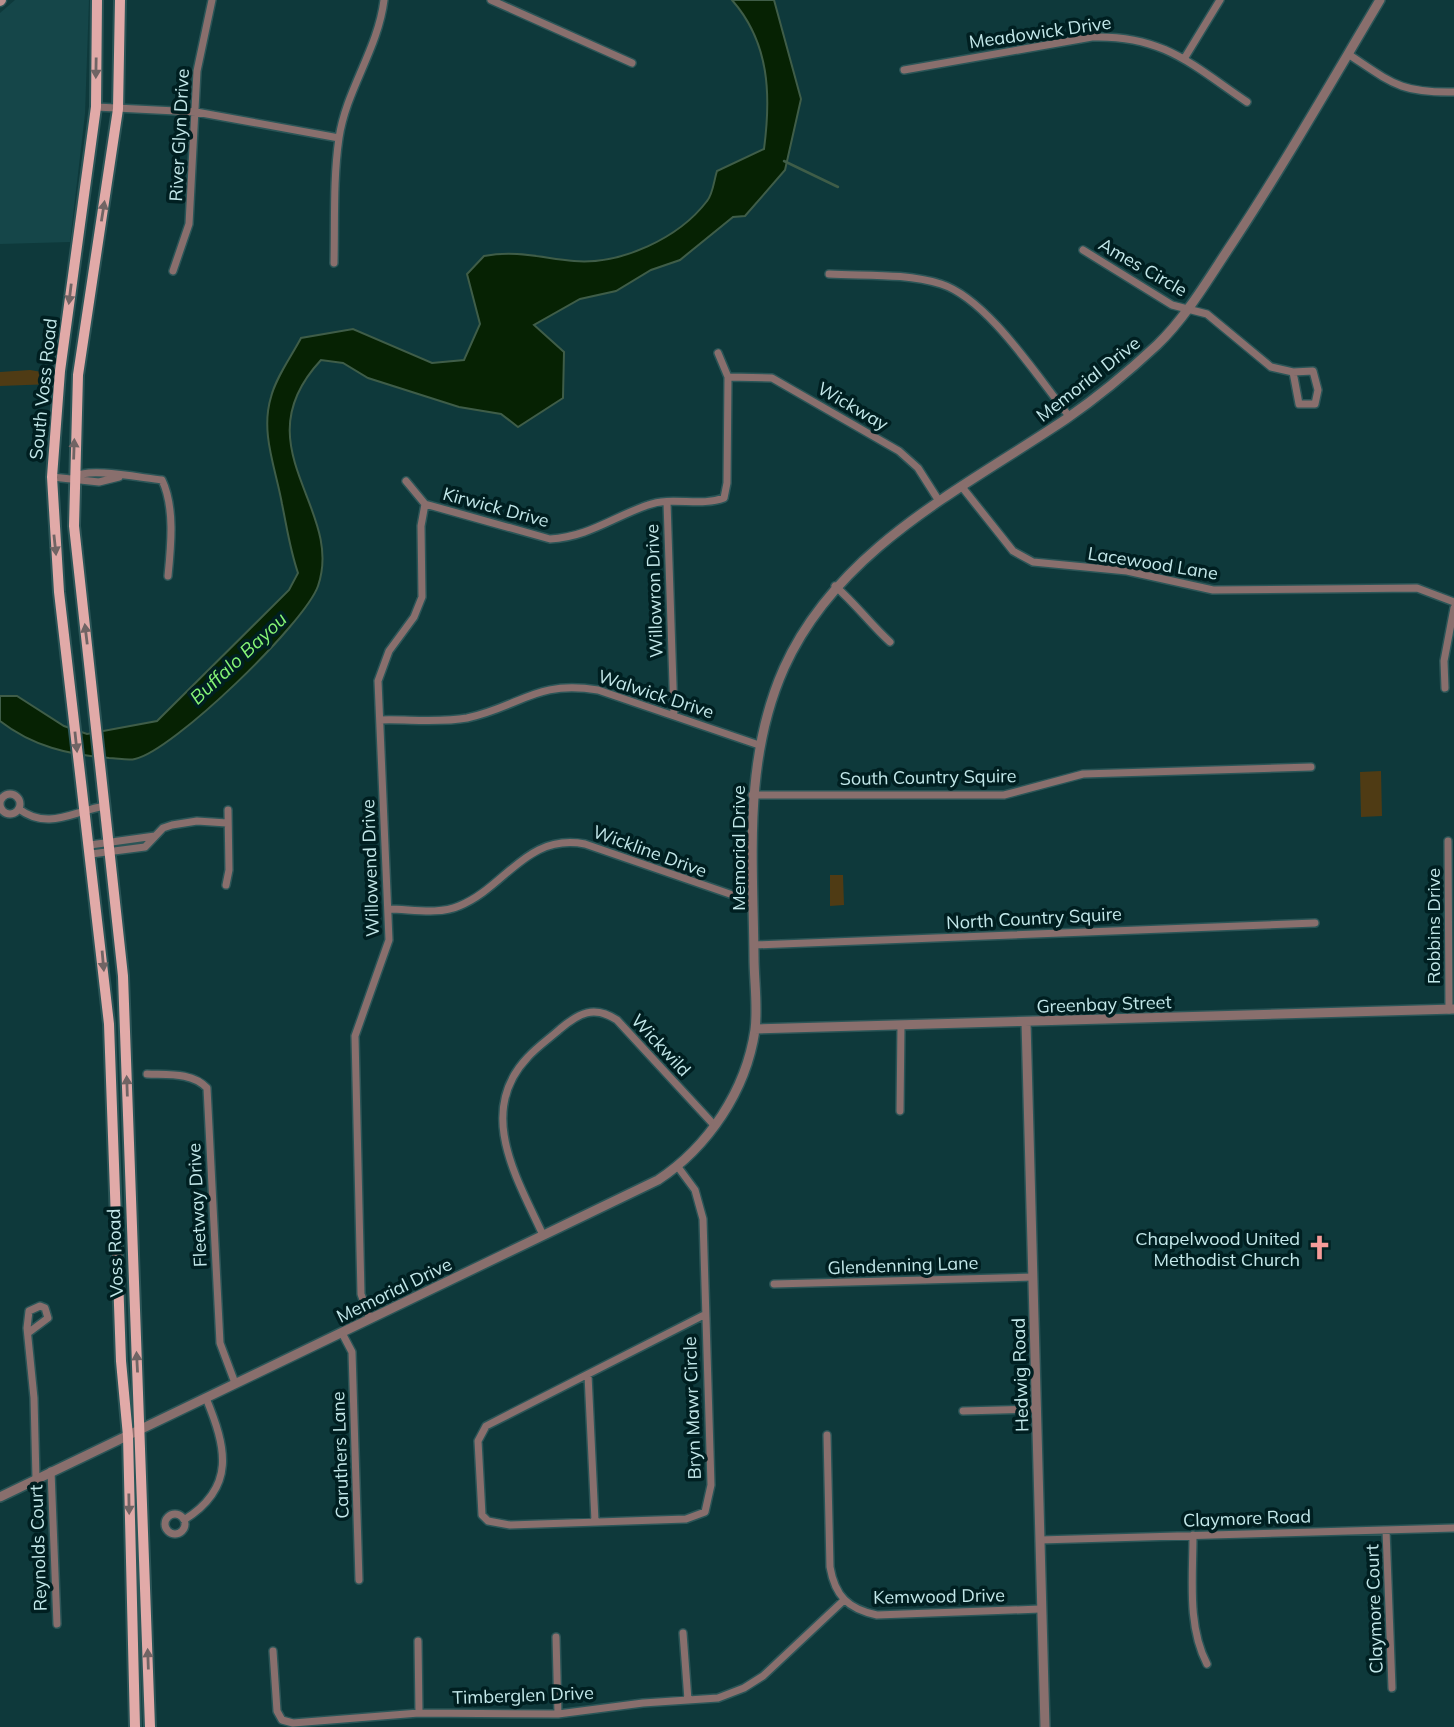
<svg xmlns="http://www.w3.org/2000/svg" width="1454" height="1727" font-family="Mulish,sans-serif">
  <rect width="100%" height="100%" fill="#0e393b"/>
  <!-- built -->
  <path fill="#154649" d="M 15,0 L 89,0 L 85,114 L 70,242 L 0,244 L 0,13 Z"/>
  <!-- green -->
  <path fill="#4f3b14" d="M 30,370 L 54,374 L 53,384 L 0,386 L 0,372 Z
    M 1381,771 L 1382,816 L 1361,817 L 1360,772 Z
    M 830,875 L 843,875 L 844,905 L 830,906 Z"/>
  <!-- water -->
  <path fill="#062203" stroke="#3f5d48" stroke-width="2" d="M 732,0 L 774,0 L 801,99 L 785,170 L 745,216 L 733,217 L 680,260 L 651,270 L 616,291 L 580,299 L 534,325 L 564,352 L 563,398 L 518,427 L 501,414 L 459,407 L 368,378 L 343,363 L 321,360 C 240,447 345,508 318,586 C 305,623 173,751 135,759 C 128,761 117,758 109,758 C 69,755 32,746 0,721 L 0,696 L 17,696 L 64,726 L 87,734 L 157,721 L 289,590 L 298,573 C 290,550 287,528 282,504 C 276,469 260,433 271,397 C 276,377 291,357 301,338 L 353,329 L 432,363 L 464,360 L 480,324 L 467,274 L 484,256 C 517,250 542,258 574,261 C 621,265 679,238 707,201 C 713,194 714,180 717,171 L 764,149 C 771,96 770,43 732,0 Z"/>
  <g fill="none" stroke-linecap="round" stroke-linejoin="round">
    <!-- stream -->
    <path stroke="#3f5d48" stroke-width="2.5" d="M 784,161 L 838,187"/>
    <defs>
      <path id="minor" d="M 491,0 L 632,63
        M 1348,54 C 1392,83 1400,93 1454,92
        M 1184,59 L 1220,0
        M 904,70 L 1092,37 C 1163,35 1191,64 1247,102
        M 96,107 L 196,112 L 339,138
        M 1083,250 L 1172,305 L 1207,314 L 1271,367 L 1293,372 L 1313,371 L 1318,390 L 1315,404 L 1299,404 L 1293,372
        M 334,263 C 335,222 333,179 339,138 C 346,90 378,49 384,0
        M 173,271 L 189,224 L 197,71 L 212,0
        M 829,274 C 866,276 905,273 941,284 C 988,299 1038,378 1069,416
        M 728,377 L 772,378 L 899,451 L 918,468 L 939,501
        M 52,477 L 99,482 L 119,477
        M 74,477 C 89,467 141,478 162,480 C 175,507 171,546 168,576
        M 406,481 L 425,504 L 550,539 C 588,537 613,517 648,505 C 672,496 700,507 724,498 L 727,483 L 728,377 L 718,353
        M 962,487 L 1013,551 L 1033,562 L 1127,571 L 1213,590 L 1417,588 L 1454,602
        M 667,502 L 674,715
        M 835,586 C 856,604 870,624 890,642
        M 1445,688 L 1444,661 L 1454,608
        M 380,720 C 407,719 440,723 467,718 C 522,706 535,680 598,690 L 759,745
        M0 804a10 10 0 1 1 20 0a10 10 0 1 1-20 0Z
        M 752,795 L 1004,795 L 1083,774 L 1311,767
        M 19,809 C 48,831 74,811 105,806
        M 1448,841 L 1449,1010
        M 90,845 L 155,836
        M 91,854 L 145,847 L 163,828 L 172,825 L 197,821 L 227,823
        M 226,885 L 229,870 L 228,810
        M 389,909 C 410,909 439,915 459,906 C 506,887 526,833 585,844 L 753,902
        M 754,945 L 1315,923
        M 147,1074 C 167,1075 192,1072 207,1088 L 220,1343 L 235,1383
        M 900,1111 L 901,1025
        M 678,1167 L 695,1190 L 703,1219 L 711,1485 L 705,1512 L 686,1519 L 510,1525 L 488,1521 L 482,1515 L 478,1441 L 486,1426 L 704,1315
        M 543,1235 C 518,1180 475,1112 528,1057 C 537,1047 550,1038 560,1029 C 579,1013 594,1005 617,1020 L 715,1126
        M 774,1284 L 1033,1277
        M 370,1319 L 361,1294 L 355,1036 L 389,940 L 378,681 L 389,651 L 414,617 L 422,597 L 421,526 L 425,504
        M 28,1333 L 48,1318 L 45,1308 L 40,1306 L 29,1311 L 27,1328 L 34,1398 L 36,1479
        M 342,1333 L 352,1352 L 359,1580
        M 588,1375 L 595,1521
        M 963,1411 L 1037,1409
        M 827,1435 L 830,1567 C 835,1596 848,1609 877,1615 L 1040,1609
        M 51,1471 L 57,1624
        M165 1524a10 10 0 1 1 20 0a10 10 0 1 1-20 0Z
        M 184,1520 C 237,1487 226,1447 206,1398
        M 1386,1530 L 1392,1688
        M 1193,1535 C 1193,1577 1187,1626 1207,1664
        M 1040,1540 L 1454,1528
        M 683,1633 L 688,1700
        M 556,1637 L 558,1714
        M 418,1641 L 419,1713
        M 273,1651 L 277,1711 L 282,1720 L 293,1723 L 419,1713 L 558,1714 L 643,1703 L 718,1698 L 744,1688 L 763,1676 L 843,1601"/>
      <path id="tertiary" d="M 1026,1022 L 1045,1727
        M 755,1029 L 1454,1009
        M 0,1497 L 658,1180 C 708,1147 746,1091 755,1030 C 758,1007 754,980 754,957 C 753,858 743,760 784,668 C 838,548 962,489 1066,419 C 1098,397 1128,372 1157,345 C 1185,318 1206,283 1227,251 C 1281,170 1330,84 1380,0"/>
      <path id="secondary" d="M 0,1 L 1,0"/>
      <path id="primary" d="M 97,0 L 96,107 L 60,371 L 52,477 L 59,592 L 109,1024 L 121,1361 L 128,1436 L 135,1727
        M 120,0 L 118,109 L 78,375 L 74,526 L 123,976 L 150,1727"/>
    </defs>
    <!-- minor casing -->
    <use href="#minor" stroke="#2b5557" stroke-width="10"/>
    <!-- tertiary casing -->
    <use href="#tertiary" stroke="#2b5557" stroke-width="12"/>
    <!-- secondary casing -->
    <use href="#secondary" stroke="#2b5557" stroke-width="13"/>
    <!-- primary casing -->
    <use href="#primary" stroke="#2b5557" stroke-width="14"/>
    <!-- minor -->
    <use href="#minor" stroke="#896f6d" stroke-width="7"/>
    <!-- tertiary -->
    <use href="#tertiary" stroke="#896f6d" stroke-width="9"/>
    <!-- secondary -->
    <use href="#secondary" stroke="#bb908e" stroke-width="10"/>
    <!-- primary -->
    <use href="#primary" stroke="#e1aaa8" stroke-width="10"/>
  </g>
  <!-- one-way arrows -->
  <defs><path id="oneway-solid" d="M-6-.8H1V-3.2L6.5 0L1 3.2V.8H-6Z" transform="scale(1.75)"/></defs>
  <g fill="#706464">
    <use href="#oneway-solid" transform="translate(96 68) rotate(91)"/>
    <use href="#oneway-solid" transform="translate(103 211) rotate(-81)"/>
    <use href="#oneway-solid" transform="translate(70 294) rotate(97)"/>
    <use href="#oneway-solid" transform="translate(74 449) rotate(-88)"/>
    <use href="#oneway-solid" transform="translate(55 545) rotate(84)"/>
    <use href="#oneway-solid" transform="translate(86 634) rotate(-97)"/>
    <use href="#oneway-solid" transform="translate(76 742) rotate(84)"/>
    <use href="#oneway-solid" transform="translate(103 961) rotate(85)"/>
    <use href="#oneway-solid" transform="translate(127 1086) rotate(-92)"/>
    <use href="#oneway-solid" transform="translate(137 1362) rotate(-93)"/>
    <use href="#oneway-solid" transform="translate(129 1504) rotate(89)"/>
    <use href="#oneway-solid" transform="translate(148 1659) rotate(-92)"/>
  </g>
  <!-- icons -->
  <defs>
    <symbol id="church-bare" viewBox="-9 -9 18 18"><path d="M-1.2-6h2.4v3.5h3.3v2.4h-3.3V6h-2.4V-.1h-3.3v-2.4h3.3Z" fill="#f59b99" stroke="#001f21" stroke-width="2.5" paint-order="stroke"/></symbol>
  </defs>
  <g fill-rule="evenodd">
    <use href="#church-bare" x="1302" y="1230" width="35" height="35"/>
  </g>
  <g text-anchor="middle" dominant-baseline="central" stroke-width="7" stroke-linejoin="round" paint-order="stroke">
    <!-- street labels -->
    <g font-size="18" fill="#c3e8ea" stroke="#001f21">
      <text transform="translate(1040 32) rotate(-8)">Meadowick Drive</text>
      <text transform="translate(179 135) rotate(-87)">River Glyn Drive</text>
      <text transform="translate(1143 267) rotate(30)">Ames Circle</text>
      <text transform="translate(1088 379) rotate(-38)">Memorial Drive</text>
      <text transform="translate(43 389) rotate(-84)">South Voss Road</text>
      <text transform="translate(853 406) rotate(30)">Wickway</text>
      <text transform="translate(496 507) rotate(15)">Kirwick Drive</text>
      <text transform="translate(1153 563) rotate(9)">Lacewood Lane</text>
      <text transform="translate(654 591) rotate(-92)">Willowron Drive</text>
      <text transform="translate(656 694) rotate(18)">Walwick Drive</text>
      <text transform="translate(928 777) rotate(-1)">South Country Squire</text>
      <text transform="translate(738 848) rotate(-90)">Memorial Drive</text>
      <text transform="translate(650 851) rotate(20)">Wickline Drive</text>
      <text transform="translate(370 868) rotate(-92)">Willowend Drive</text>
      <text transform="translate(1034 918) rotate(-3)">North Country Squire</text>
      <text transform="translate(1433 926) rotate(-90)">Robbins Drive</text>
      <text transform="translate(1104 1004) rotate(-2)">Greenbay Street</text>
      <text transform="translate(661 1045) rotate(47)">Wickwild</text>
      <text transform="translate(197 1205) rotate(-93)">Fleetway Drive</text>
      <text transform="translate(115 1253) rotate(-92)">Voss Road</text>
      <text transform="translate(903 1265) rotate(-2)">Glendenning Lane</text>
      <text transform="translate(394 1290) rotate(-26)">Memorial Drive</text>
      <text transform="translate(1020 1375) rotate(-92)">Hedwig Road</text>
      <text transform="translate(692 1408) rotate(-92)">Bryn Mawr Circle</text>
      <text transform="translate(340 1455) rotate(-92)">Caruthers Lane</text>
      <text transform="translate(1247 1518) rotate(-2)">Claymore Road</text>
      <text transform="translate(38 1548) rotate(-92)">Reynolds Court</text>
      <text transform="translate(939 1596) rotate(-1)">Kemwood Drive</text>
      <text transform="translate(1374 1609) rotate(-92)">Claymore Court</text>
      <text transform="translate(523 1695) rotate(-2)">Timberglen Drive</text>
    </g>
    <!-- poi labels -->
    <g font-size="18" fill="#c3e8ea" stroke="#001f21" text-anchor="end">
      <text x="1300" y="1238">Chapelwood United<tspan x="1300" dy="21">Methodist Church</tspan></text>
    </g>
    <!-- water labels -->
    <g font-size="19" font-style="italic" fill="#85f476" stroke="#001f21">
      <text transform="translate(238 658) rotate(-43)">Buffalo Bayou</text>
    </g>
  </g>
</svg>
